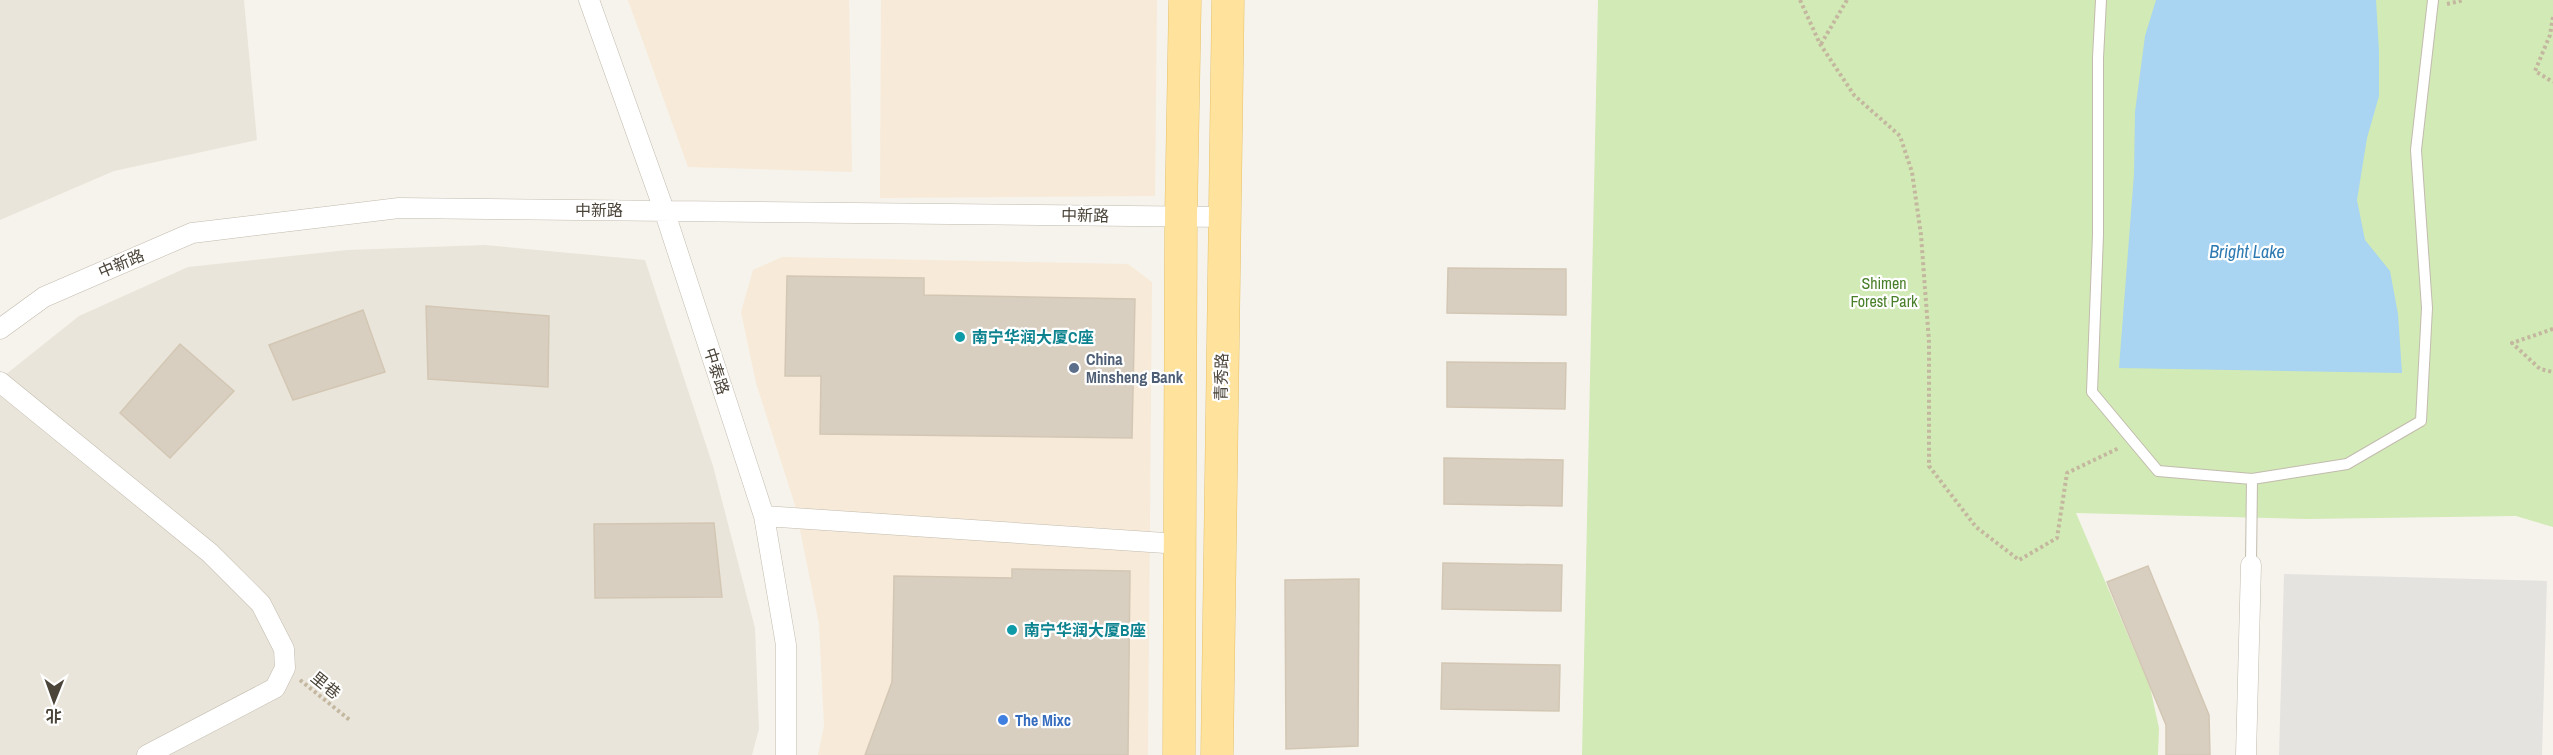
<svg xmlns="http://www.w3.org/2000/svg" width="2553" height="755" font-family="'Archivo Narrow','Noto Sans SC',sans-serif">
  <rect width="100%" height="100%" fill="#f6f3ec"/>
  <!-- residential -->
  <path fill="#eae5da" d="M 0,0 L 244,0 L 257,140 L 114,171 L 0,220 Z
    M 485,245 L 645,260 L 713,466 L 755,628 L 759,729 L 752,755 L 0,755 L 0,379 L 79,316 L 188,267 L 347,250 Z"/>
  <!-- commercial -->
  <path fill="#f7ead8" d="M 628,0 L 849,0 L 852,172 L 688,167 Z
    M 881,0 L 1157,0 L 1155,196 L 880,198 Z
    M 782,257 L 1128,264 L 1152,282 L 1148,755 L 818,755 L 824,726 L 819,624 L 795,505 L 756,383 L 741,312 L 753,270 Z"/>
  <!-- green -->
  <path fill="#d2eab5" d="M 1598,0 L 2553,0 L 2553,527 L 2516,516 L 2307,519 L 2076,513 L 2150,687 L 2159,728 L 2158,755 L 1582,755 Z"/>
  <!-- parking -->
  <path fill="#e5e3e0" d="M 2284,574 L 2547,581 L 2542,755 L 2279,755 Z"/>
  <!-- water -->
  <path fill="#a9d4f2" d="M 2156,0 L 2376,0 L 2379,51 L 2379,96 L 2367,138 L 2357,200 L 2365,240 L 2390,271 L 2398,314 L 2402,373 L 2119,368 L 2134,174 L 2135,112 L 2145,36 Z"/>
  <!-- building -->
  <path fill="#d8cfc1" stroke="#d3c7b4" stroke-width="1.5" d="M 1448,268 L 1566,269 L 1566,315 L 1447,313 Z
    M 787,276 L 924,278 L 924,295 L 1135,299 L 1132,438 L 820,434 L 821,376 L 785,376 Z
    M 426,306 L 549,316 L 548,387 L 428,379 Z
    M 363,310 L 385,372 L 293,400 L 269,345 Z
    M 180,344 L 234,391 L 170,458 L 120,413 Z
    M 1447,362 L 1566,363 L 1565,409 L 1447,407 Z
    M 1444,458 L 1563,460 L 1562,506 L 1444,504 Z
    M 714,523 L 722,597 L 595,598 L 594,524 Z
    M 1443,563 L 1562,565 L 1561,611 L 1442,609 Z
    M 2148,566 L 2209,715 L 2210,755 L 2166,755 L 2166,725 L 2107,582 Z
    M 1012,569 L 1130,571 L 1128,755 L 865,755 L 892,682 L 894,576 L 1012,578 Z
    M 1359,579 L 1358,746 L 1286,749 L 1285,580 Z
    M 1442,663 L 1560,665 L 1559,711 L 1441,709 Z"/>
  <g fill="none" stroke-linecap="round" stroke-linejoin="round">
    <defs>
      <path id="lane" d="M 2101,0 L 2098,58 L 2098,235 L 2092,392 L 2158,471 L 2252,479 L 2347,464 L 2421,421 L 2427,308 L 2416,150 L 2433,0
        M 2251,565 L 2252,479"/>
      <path id="street" d="M 589,0 L 664,210 L 764,516 L 786,645 L 786,755
        M 0,329 L 44,297 L 192,233 L 399,208 L 1223,217
        M 0,382 L 210,553 L 261,604 L 284,649 L 285,668 L 275,688 L 147,755
        M 764,516 L 1180,544
        M 2246,755 L 2251,565"/>
      <path id="primary" d="M 1179,755 L 1181,216 L 1185,0
        M 1217,755 L 1228,0"/>
    </defs>
    <!-- lane casing -->
    <use href="#lane" stroke="#c2bbae" stroke-width="12"/>
    <!-- street casing -->
    <use href="#street" stroke="#c2bbae" stroke-width="21"/>
    <!-- primary casing -->
    <use href="#primary" stroke="#e6c16a" stroke-width="33"/>
    <!-- path -->
    <path stroke="#c4b79f" stroke-width="4" stroke-dasharray="3 3" stroke-linecap="butt" d="M 1800,0 L 1820,44 L 1854,95 L 1900,136 L 1912,172 L 1921,235 L 1929,342 L 1929,466 L 1976,527 L 2019,560 L 2057,538 L 2067,473 L 2119,448
      M 2447,4 L 2464,0
      M 2553,17 L 2550,35 L 2535,71 L 2553,82
      M 1821,44 L 1847,0
      M 2553,329 L 2512,343 L 2540,369 L 2553,372
      M 300,680 L 351,721"/>
    <!-- lane -->
    <use href="#lane" stroke="#fff" stroke-width="10"/>
    <!-- street -->
    <use href="#street" stroke="#fff" stroke-width="20"/>
    <!-- primary -->
    <use href="#primary" stroke="#ffe39c" stroke-width="32"/>
  </g>
  <!-- markers -->
  <g fill="#0f9aa8" stroke="#fff" stroke-width="2">
    <circle cx="960" cy="337" r="6"/>
    <circle cx="1012" cy="630" r="6"/>
  </g>
  <circle fill="#5c6f8a" stroke="#fff" stroke-width="2" cx="1074" cy="368" r="6"/>
  <circle fill="#3f7fe0" stroke="#fff" stroke-width="2" cx="1003" cy="720" r="6"/>
  <g text-anchor="middle" dominant-baseline="central" stroke-width="4.5" stroke-linejoin="round" paint-order="stroke">
    <!-- street labels -->
    <g font-size="16" fill="#4b4439" stroke="#fff">
      <text x="599" y="210">中新路</text>
      <text transform="translate(1085 215) rotate(1)">中新路</text>
      <text transform="translate(121 263) rotate(-23)">中新路</text>
      <text transform="translate(717 371) rotate(72)">中泰路</text>
      <text transform="translate(1221 377) rotate(-89)">青秀路</text>
      <text transform="translate(326 685) rotate(39)">里巷</text>
    </g>
    <!-- park labels -->
    <g font-size="16" fill="#4a7f2a" stroke="#fff">
      <text x="1884" y="283">Shimen<tspan x="1884" dy="18">Forest Park</tspan></text>
    </g>
    <!-- culture labels -->
    <g font-size="16" font-weight="bold" fill="#0d838f" stroke="#fff" text-anchor="start">
      <text x="972" y="337">南宁华润大厦C座</text>
      <text x="1024" y="630">南宁华润大厦B座</text>
    </g>
    <!-- service labels -->
    <g font-size="16" font-weight="bold" fill="#4e5e75" stroke="#fff" text-anchor="start">
      <text x="1086" y="359">China<tspan x="1086" dy="18">Minsheng Bank</tspan></text>
    </g>
    <!-- shop labels -->
    <g font-size="16" font-weight="bold" fill="#366cbe" stroke="#fff" text-anchor="start">
      <text x="1015" y="720">The Mixc</text>
    </g>
    <!-- water labels -->
    <g font-size="18" font-style="italic" fill="#2e7ab2" stroke="#fff">
      <text x="2247" y="251">Bright Lake</text>
    </g>
  </g>
  <!-- north arrow -->
  <g transform="translate(54 701) rotate(181)" stroke="#ffffff" stroke-width="4.5" paint-order="stroke">
  <path d="M0-4.5L10 22L0 15L-10 22Z" fill="#4b4439"/>
  <text y="-9" font-size="16" font-weight="bold" text-anchor="middle" fill="#4b4439">北</text>
  </g>
</svg>
